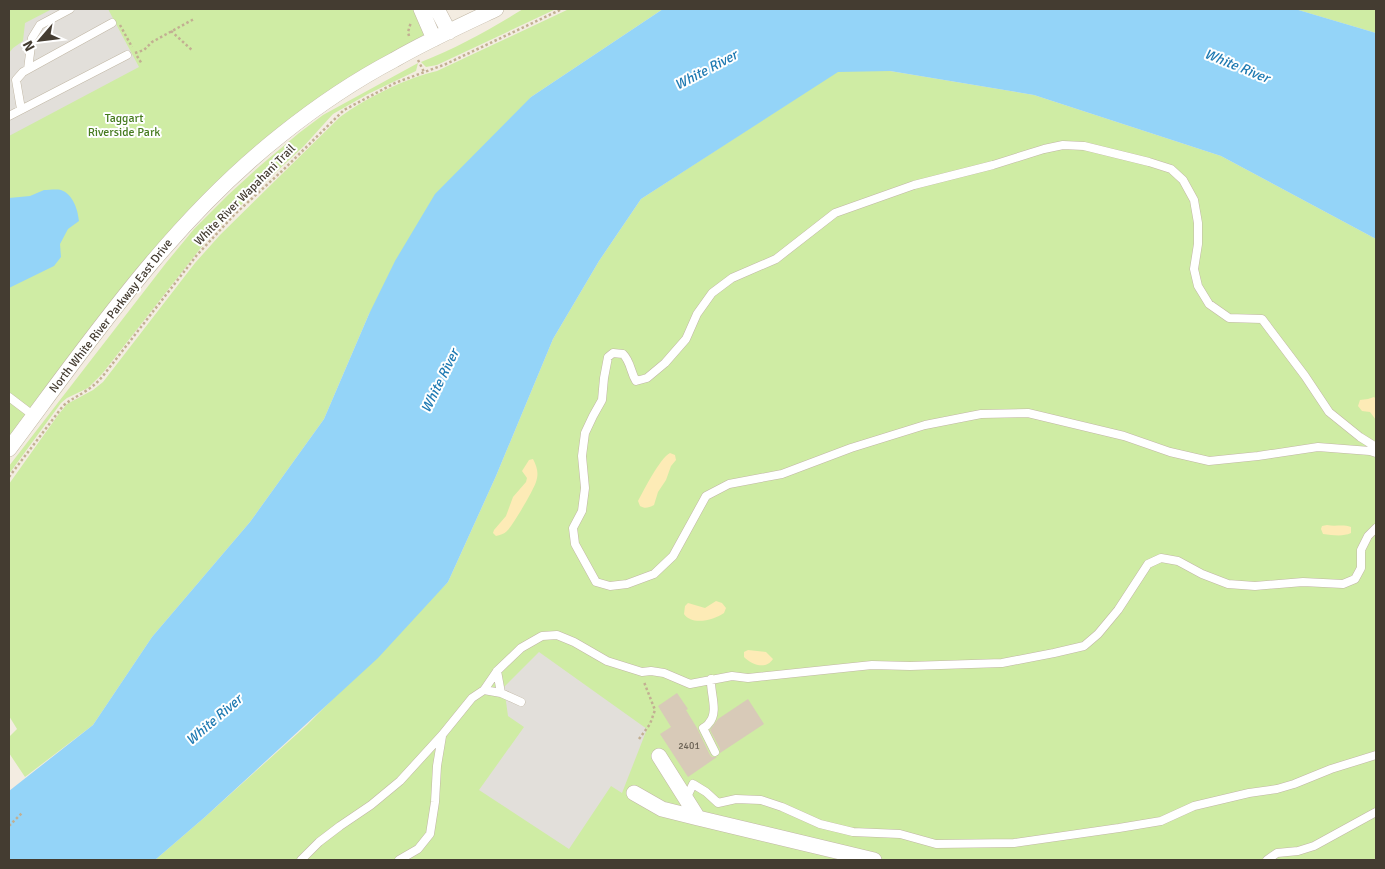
<svg xmlns="http://www.w3.org/2000/svg" width="1385" height="869" font-family="Signika,sans-serif">
  <rect width="100%" height="100%" fill="#f3ece1"/>
  <!-- green -->
  <path fill="#cfeca4" d="M 9,9 L 420,9 L 431,30 L 356,82 L 239,170 L 9,442 Z
    M 523,9 L 556,9 L 437,65 L 426,67 L 421,62 C 457,48 491,29 523,9 Z
    M 569,9 L 663,9 L 531,97 L 369,314 L 324,419 L 250,522 L 152,637 L 93,725 L 25,777 L 9,753 L 9,737 L 17,729 L 9,716 L 9,484 L 58,415 L 67,404 L 93,390 L 103,382 L 195,263 L 220,235 L 340,117 C 366,98 406,78 437,71 Z
    M 1295,9 L 1376,9 L 1376,33 L 1298,10 Z
    M 418,63 L 416,71 L 368,94 L 333,114 L 304,146 L 244,202 L 207,240 L 102,374 L 88,388 L 67,398 L 61,403 L 9,474 L 9,466 L 166,263 L 194,229 L 228,195 L 261,165 L 299,133 L 323,115 Z
    M 838,71 L 890,71 L 1034,95 L 1221,156 L 1376,239 L 1376,860 L 155,860 L 205,817 L 307,725 L 448,582 L 496,476 L 553,339 L 599,261 L 641,199 Z"/>
  <!-- sand -->
  <path fill="#fdebb6" d="M 1374,397 L 1376,399 L 1376,420 L 1370,412 L 1362,411 L 1358,406 L 1360,400 L 1368,399 Z
    M 670,453 L 675,455 L 676,460 L 671,466 L 666,480 L 658,492 L 654,505 C 648,508 645,509 640,506 L 638,501 C 644,490 660,458 670,453 Z
    M 533,459 C 537,467 539,473 536,482 C 533,491 513,525 507,531 C 504,534 500,535 496,536 L 493,533 L 494,530 L 506,516 L 513,497 L 526,482 L 527,478 L 522,471 L 529,460 Z
    M 1327,525 C 1335,527 1343,524 1351,527 L 1351,533 C 1342,537 1333,535 1323,534 L 1321,529 L 1322,526 Z
    M 716,601 L 722,603 L 726,608 L 724,613 C 714,620 692,626 684,614 L 685,606 L 688,603 L 705,608 Z
    M 748,650 L 766,652 L 773,659 C 766,670 752,665 744,657 L 744,652 Z"/>
  <!-- parking -->
  <path fill="#e2dfda" d="M 52,9 L 108,9 L 139,67 L 9,136 L 9,53 L 13,48 L 23,41 L 25,23 Z
    M 539,652 L 647,729 L 622,793 L 611,786 L 569,849 L 479,790 L 524,727 L 508,716 L 504,687 Z"/>
  <!-- water -->
  <path fill="#94d4f8" d="M 663,9 L 1295,9 L 1376,33 L 1376,239 L 1221,156 L 1034,95 L 890,71 L 838,72 L 641,199 L 599,261 L 553,339 L 496,476 L 448,582 L 378,658 L 205,817 L 155,860 L 9,860 L 9,791 L 93,725 L 152,637 L 250,522 L 324,419 L 369,314 L 395,261 L 435,194 L 531,97 Z
    M 44,190 C 49,190 56,189 61,190 C 73,194 78,210 79,221 L 68,229 L 60,244 L 61,257 L 54,266 L 9,288 L 9,198 L 30,196 Z"/>
  <!-- building -->
  <path fill="#d8cab8" d="M 677,693 L 688,709 L 686,710 L 697,728 L 710,755 L 712,757 L 717,757 L 688,777 L 660,734 L 671,727 L 658,706 Z
    M 748,699 L 764,724 L 720,753 L 720,749 L 710,730 L 718,719 Z"/>
  <g fill="none" stroke-linecap="round" stroke-linejoin="round">
    <defs>
      <path id="lane" d="M 28,69 L 32,38 L 40,25 L 70,9
        M 21,109 L 16,80 L 23,72 L 112,23
        M 9,116 L 127,55
        M 9,397 L 34,416
        M 1376,447 L 1360,437 L 1329,412 L 1305,376 L 1262,319 L 1229,318 L 1209,304 L 1198,286 L 1194,269 L 1198,244 L 1198,223 L 1194,200 L 1183,180 L 1171,169 L 1149,162 L 1084,146 L 1063,145 L 1044,149 L 993,165 L 914,185 L 835,213 L 776,259 L 732,278 L 712,293 L 697,314 L 686,339 L 665,363 L 647,378 L 636,381 C 630,371 631,362 623,354 L 613,353 L 608,357 L 604,378 L 602,400 L 593,416 L 585,433 L 582,456 L 585,488 L 582,511 L 573,528 L 575,544 L 596,582 L 610,586 L 627,584 L 654,574 L 673,556 L 706,496 L 729,484 L 782,474 L 851,448 L 925,425 L 981,414 L 1028,413 L 1124,436 L 1170,452 L 1209,461 L 1258,456 L 1318,447 L 1370,451 L 1376,453
        M 497,671 L 501,693
        M 711,679 C 710,693 719,712 709,723 C 708,725 705,727 703,728 L 715,752
        M 484,690 L 501,693 L 521,702
        M 686,799 L 693,784 L 706,792 L 718,803 L 736,799 L 761,800 L 782,807 L 820,824 L 853,832 L 900,834 L 936,844 L 1014,843 L 1119,828 L 1161,821 L 1194,806 L 1249,793 L 1277,789 L 1294,784 L 1331,769 L 1376,755
        M 301,860 L 319,842 L 340,826 L 371,805 L 400,781 L 442,735 L 472,698 L 484,690 L 497,671 L 521,648 L 542,636 L 557,635 L 574,642 L 607,661 L 642,672 L 651,671 L 664,673 L 690,684 L 732,676 L 748,678 L 872,665 L 910,666 L 1002,663 L 1054,653 L 1084,646 L 1098,634 L 1118,610 L 1148,564 L 1161,558 L 1178,561 L 1202,574 L 1228,584 L 1255,586 L 1303,582 L 1343,584 L 1355,579 L 1361,568 L 1361,550 L 1368,536 L 1376,528
        M 399,860 L 418,849 L 430,834 L 435,802 L 437,766 L 442,736
        M 1267,860 L 1277,853 L 1298,851 L 1314,846 L 1376,812"/>
      <path id="street" d="M 421,9 L 434,39
        M 437,9 L 449,32
        M 9,449 C 92,338 171,222 281,135 C 316,107 354,81 394,60 C 427,41 462,25 496,9
        M 659,756 L 698,818 L 874,860
        M 634,793 L 662,809 L 698,818"/>
    </defs>
    <!-- lane casing -->
    <use href="#lane" stroke="#c1b7a5" stroke-width="9"/>
    <!-- street casing -->
    <use href="#street" stroke="#c1b7a5" stroke-width="16"/>
    <!-- path -->
    <path stroke="#c2af92" stroke-width="2.5" stroke-dasharray="2.5 2.5" stroke-linecap="butt" d="M 120,25 L 132,47
      M 171,31 L 193,51
      M 409,36 L 408,32 L 411,22
      M 135,53 L 144,50 L 152,42 L 194,19
      M 137,56 L 142,64
      M 418,60 L 424,72
      M 9,477 L 63,406 C 71,399 75,398 84,392 C 93,387 100,380 106,372 L 197,255 L 235,214 L 282,171 L 344,110 L 395,83 L 446,64 L 562,9
      M 639,739 L 650,724 L 655,710 L 644,682
      M 9,824 L 10,825 L 22,813"/>
    <!-- lane -->
    <use href="#lane" stroke="#fff" stroke-width="8"/>
    <!-- street -->
    <use href="#street" stroke="#fff" stroke-width="15"/>
  </g>
  <g text-anchor="middle" dominant-baseline="central" stroke-width="4" stroke-linejoin="round" paint-order="stroke">
    <!-- number labels -->
    <g font-size="10" fill="#696053">
      <text x="689" y="746">2401</text>
    </g>
    <!-- park labels -->
    <g font-size="12" fill="#467b1f" stroke="#fff">
      <text x="124" y="118">Taggart<tspan x="124" dy="14">Riverside Park</tspan></text>
    </g>
    <!-- street labels -->
    <g font-size="12" fill="#443c31" stroke="#fff">
      <text transform="translate(245 195) rotate(-45)">White River Wapahani Trail</text>
      <text transform="translate(111 316) rotate(-52)">North White River Parkway East Drive</text>
    </g>
    <!-- water labels -->
    <g font-size="14" font-style="italic" fill="#1f7ab2" stroke="#fff">
      <text transform="translate(1237 66) rotate(22)">White River</text>
      <text transform="translate(706 70) rotate(-28)">White River</text>
      <text transform="translate(440 381) rotate(-64)">White River</text>
      <text transform="translate(214 720) rotate(-41)">White River</text>
    </g>
  </g>
  <!-- border -->
  <rect width="1385" height="869" fill="none" stroke="#443c31" stroke-width="20"/>
  <!-- north arrow -->
  <g transform="translate(40 40) rotate(242)" stroke="#ffffff" stroke-width="4" paint-order="stroke">
  <path d="M0-4L9 19L0 12L-9 19Z" fill="#443c31"/>
  <text y="-8" font-size="14" font-weight="bold" text-anchor="middle" fill="#443c31">N</text>
  </g>
</svg>
